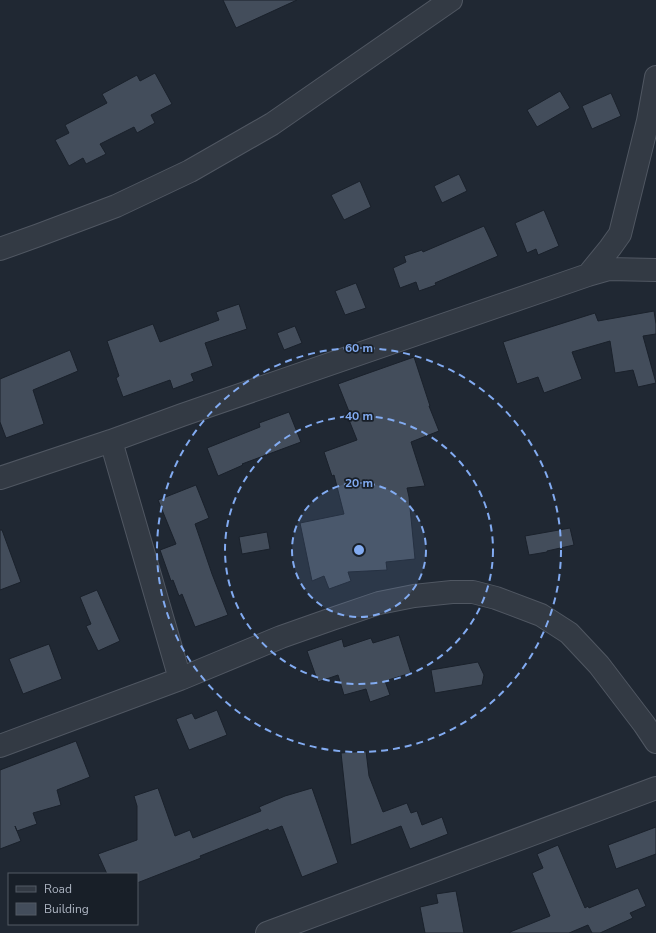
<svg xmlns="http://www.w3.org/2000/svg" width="656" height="933" font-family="'Nunito Sans',sans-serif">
  <rect width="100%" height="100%" fill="#202833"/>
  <!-- building -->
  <path fill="#434d5b" stroke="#1a212b" d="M 223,0 L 297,0 L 236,28 Z
    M 155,73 L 172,104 L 151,115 L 155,123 L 137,133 L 134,127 L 100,144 L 106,154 L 86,164 L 83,158 L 69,166 L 55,140 L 69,133 L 65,125 L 107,103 L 102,94 L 137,75 L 140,81 Z
    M 560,91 L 570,108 L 537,127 L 527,110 Z
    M 611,93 L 621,116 L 592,129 L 582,106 Z
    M 459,174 L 467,191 L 442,203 L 434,186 Z
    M 360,181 L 371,207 L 344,220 L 331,195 Z
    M 544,210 L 559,246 L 538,255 L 536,249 L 527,253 L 515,223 Z
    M 484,226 L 498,256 L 435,283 L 436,285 L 419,291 L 416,282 L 400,288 L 393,268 L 406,262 L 404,256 L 422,250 L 423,252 Z
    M 356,283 L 366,308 L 345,315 L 335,291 Z
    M 239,304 L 247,329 L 205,343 L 213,366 L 191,374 L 194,381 L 173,389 L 170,380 L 123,397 L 116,378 L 119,376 L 107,341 L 153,324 L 160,342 L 219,320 L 216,312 Z
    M 654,311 L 656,324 L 656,334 L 643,336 L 656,383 L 638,387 L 633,370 L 615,373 L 610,341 L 572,352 L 582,379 L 544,393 L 538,377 L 517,384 L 503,342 L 595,313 L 598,321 Z
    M 295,326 L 302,343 L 284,350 L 277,333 Z
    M 70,350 L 78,371 L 33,390 L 44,424 L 6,438 L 0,422 L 0,379 Z
    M 414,357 L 430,406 L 429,406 L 439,431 L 411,442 L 425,486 L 407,488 L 409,497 L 415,559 L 386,562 L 387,570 L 348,572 L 351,581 L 329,589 L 324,576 L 312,581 L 300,523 L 344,514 L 334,475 L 332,476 L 324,452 L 357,440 L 347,415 L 350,414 L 338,384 L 363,375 Z
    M 289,412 L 301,442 L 242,464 L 243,465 L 218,476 L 207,448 L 260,427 L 259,423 Z
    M 196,485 L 209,518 L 195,524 L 212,574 L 228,615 L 195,627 L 182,594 L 179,596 L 173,580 L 171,581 L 160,550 L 176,544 L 158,500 Z
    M 570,528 L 574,545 L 547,551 L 547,552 L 529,555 L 525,536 Z
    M 0,530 L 2,530 L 21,582 L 0,590 Z
    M 267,532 L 270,549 L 242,554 L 239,537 Z
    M 97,590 L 120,641 L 98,651 L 86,626 L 91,624 L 80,597 Z
    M 399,635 L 411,673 L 385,681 L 390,695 L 370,702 L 366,689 L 344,695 L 338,675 L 318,682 L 307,651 L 342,639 L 344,647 L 371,638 L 373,643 Z
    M 49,644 L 62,679 L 23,694 L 9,659 Z
    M 478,662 L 484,675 L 482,685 L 435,693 L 431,670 Z
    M 217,710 L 227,735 L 189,750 L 176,719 L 192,713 L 195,719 Z
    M 76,741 L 90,777 L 57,790 L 61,805 L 33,813 L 37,824 L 17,831 L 15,826 L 21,841 L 0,849 L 0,770 Z
    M 366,751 L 369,776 L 383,812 L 407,803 L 411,813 L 417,811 L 422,825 L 442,817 L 448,834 L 410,849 L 401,826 L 351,845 L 341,753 Z
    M 158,788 L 175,836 L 190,830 L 193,838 L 261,811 L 259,807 L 285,796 L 312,788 L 338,863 L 302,877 L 282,826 L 269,831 L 268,829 L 200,856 L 201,858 L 137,883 L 137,874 L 107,874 L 98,854 L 137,840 L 137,806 L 134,796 Z
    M 656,827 L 656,854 L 616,869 L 608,845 Z
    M 558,845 L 585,908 L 588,906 L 589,908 L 638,888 L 646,906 L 630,913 L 633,918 L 600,933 L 592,933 L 588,925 L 569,933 L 510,933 L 510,932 L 550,916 L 532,873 L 543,868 L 537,854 Z
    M 456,891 L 464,933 L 425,933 L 420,907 L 438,903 L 436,894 Z"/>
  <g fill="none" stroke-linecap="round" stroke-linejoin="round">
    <defs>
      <path id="street" d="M 0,249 L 39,235 L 116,206 L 190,171 L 272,124 L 451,0
        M 588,275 L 610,248 L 620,234 L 648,121 L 656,77
        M 111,441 L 180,679
        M 0,478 L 111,441 L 182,415 L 588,275 L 609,269 L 656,270
        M 0,746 L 180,679 L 281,637 L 332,619 L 379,603 L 414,596 L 452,592 L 473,592 L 496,598 L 541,615 L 569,633 L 599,665 L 644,724 L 656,742
        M 267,933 L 656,788"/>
    </defs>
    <!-- street casing -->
    <use href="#street" stroke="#505762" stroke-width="24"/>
    <!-- street -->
    <use href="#street" stroke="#333a44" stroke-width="22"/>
  </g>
  <!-- distance rings -->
  <circle cx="359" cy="550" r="67" fill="#82abf1" fill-opacity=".12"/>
  <g fill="none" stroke="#82abf1" stroke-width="2" stroke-dasharray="7 5">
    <circle cx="359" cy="550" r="67"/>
    <circle cx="359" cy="550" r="134"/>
    <circle cx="359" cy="550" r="202"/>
  </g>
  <circle cx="359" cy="550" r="6" fill="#82abf1" stroke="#181f28" stroke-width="2"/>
  <g font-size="12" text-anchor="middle" font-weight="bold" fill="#82abf1" stroke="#181f28" stroke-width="3.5" stroke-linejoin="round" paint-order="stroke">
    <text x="359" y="352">60 m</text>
    <text x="359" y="420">40 m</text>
    <text x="359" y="487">20 m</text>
  </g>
  <!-- legend -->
  <rect x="8" y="873" width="130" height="52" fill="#181f28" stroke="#535b65"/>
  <rect x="16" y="886" width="20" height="6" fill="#333a44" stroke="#535b65"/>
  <text x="44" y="893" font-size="12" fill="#acb4c1">Road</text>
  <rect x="16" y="903" width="20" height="12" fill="#434d5b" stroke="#535b65"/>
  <text x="44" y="913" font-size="12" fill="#acb4c1">Building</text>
</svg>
